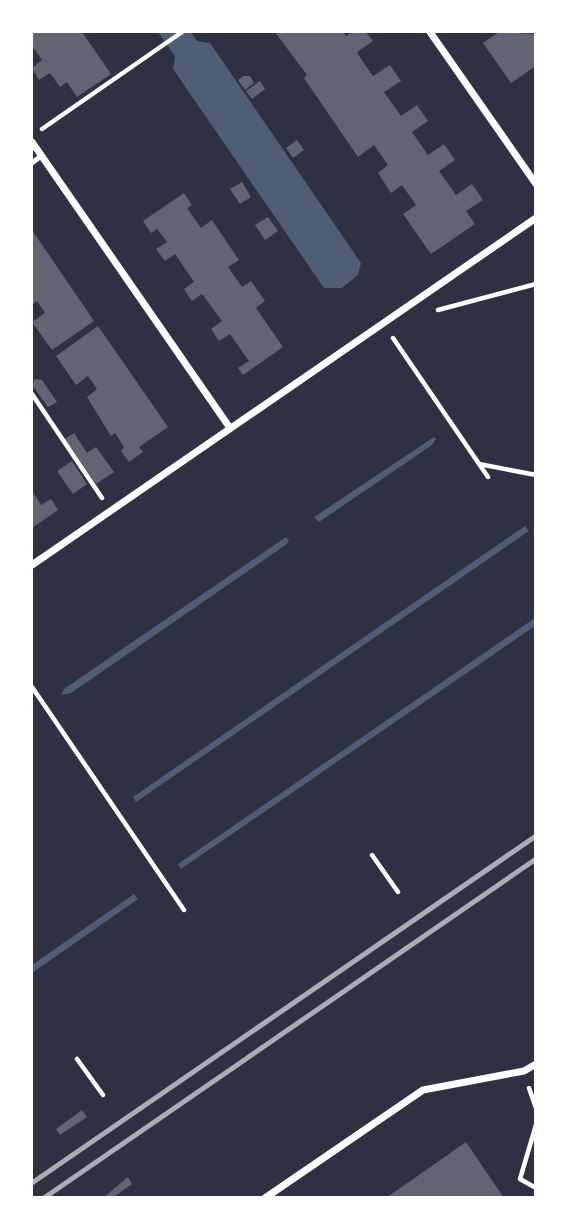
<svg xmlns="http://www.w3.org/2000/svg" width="567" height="1229" font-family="'Source Sans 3',sans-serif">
  <rect width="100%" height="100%" fill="#2d3142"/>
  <!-- water -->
  <path fill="#4f5d75" d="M 158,32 L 191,32 L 197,41 L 210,43 L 361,263 L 358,275 L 342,288 L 324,288 L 173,69 L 175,56 Z
    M 434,437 L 436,439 L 432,445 L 319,522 L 314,517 Z
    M 525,526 L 529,531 L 136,802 L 133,797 Z
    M 286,537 L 289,541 L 287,544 L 71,693 L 61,695 L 64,689 Z
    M 535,618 L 535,626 L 181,869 L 178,864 Z
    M 134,894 L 138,899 L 32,973 L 32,965 Z"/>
  <!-- building -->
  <path fill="#626471" d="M 32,32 L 82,32 L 111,74 L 77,97 L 67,82 L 60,87 L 50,73 L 39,80 L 32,68 L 42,60 L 32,46 Z
    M 275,32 L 343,32 L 346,36 L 353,32 L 366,32 L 373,41 L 357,52 L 365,65 L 373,76 L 390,65 L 401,81 L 384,92 L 401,116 L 417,105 L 428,121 L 412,132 L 428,155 L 444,144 L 455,160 L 439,171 L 456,195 L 472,184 L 483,200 L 466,211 L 475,224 L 431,254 L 403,214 L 416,205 L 402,185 L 391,193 L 378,173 L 388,165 L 374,145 L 358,157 L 304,78 L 307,75 Z
    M 499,32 L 536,34 L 536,66 L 511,83 L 483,43 Z
    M 244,76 L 250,76 L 254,83 L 245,90 L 238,80 Z
    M 260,81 L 265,89 L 252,99 L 246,91 Z
    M 297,140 L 304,150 L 293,158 L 286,148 Z
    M 242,182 L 251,197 L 240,204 L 230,189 Z
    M 184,193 L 192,205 L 187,208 L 201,228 L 212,220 L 239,260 L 228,267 L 242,287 L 251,281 L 265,301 L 256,308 L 283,347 L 243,375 L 238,368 L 249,361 L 230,334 L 219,341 L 211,329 L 222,321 L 202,294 L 192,301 L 184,289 L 194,282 L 175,254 L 165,261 L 156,249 L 167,242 L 157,229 L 151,233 L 143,221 Z
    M 268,217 L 278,231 L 265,240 L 255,225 Z
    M 32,230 L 94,321 L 52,350 L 32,322 L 45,313 L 37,301 L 32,305 Z
    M 98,326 L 168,427 L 139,447 L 143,452 L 129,462 L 121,451 L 124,447 L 115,433 L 111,436 L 87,397 L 97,389 L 88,376 L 76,385 L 56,356 Z
    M 35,379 L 42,380 L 57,402 L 48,407 L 32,385 Z
    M 74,433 L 87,453 L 96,447 L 114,472 L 96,484 L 65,439 Z
    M 72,461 L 87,484 L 73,494 L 57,471 Z
    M 32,491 L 41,505 L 51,499 L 58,510 L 32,528 Z
    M 82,1110 L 87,1117 L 60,1135 L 56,1129 Z
    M 466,1142 L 504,1198 L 386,1198 Z
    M 128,1177 L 132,1184 L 112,1198 L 103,1198 Z"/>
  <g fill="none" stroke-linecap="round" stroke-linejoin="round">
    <!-- path -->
    <path stroke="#fff" stroke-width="4.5" d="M 42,129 L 182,32
      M 438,310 L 536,284
      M 393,338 L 488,477
      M 32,394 L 102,498
      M 479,464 L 536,475
      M 32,687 L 184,910
      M 372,855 L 398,892
      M 77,1059 L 103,1095
      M 529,1088 L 536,1108
      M 536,1125 L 520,1179 L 536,1188"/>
    <!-- service -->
    <path stroke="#fff" stroke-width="5" d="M 32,163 L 41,156"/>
    <!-- minor -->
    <path stroke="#fff" stroke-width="7" d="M 430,32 L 536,184
      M 32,142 L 230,428
      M 32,565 L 536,218
      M 265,1198 L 423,1090 L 524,1071 L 536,1064"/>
    <!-- rail -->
    <path stroke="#abadb3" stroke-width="5" d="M 32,1183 L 536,836
      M 44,1198 L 536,859"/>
  </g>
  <!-- border -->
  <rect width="567" height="1229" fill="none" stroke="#ffffff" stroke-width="66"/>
</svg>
